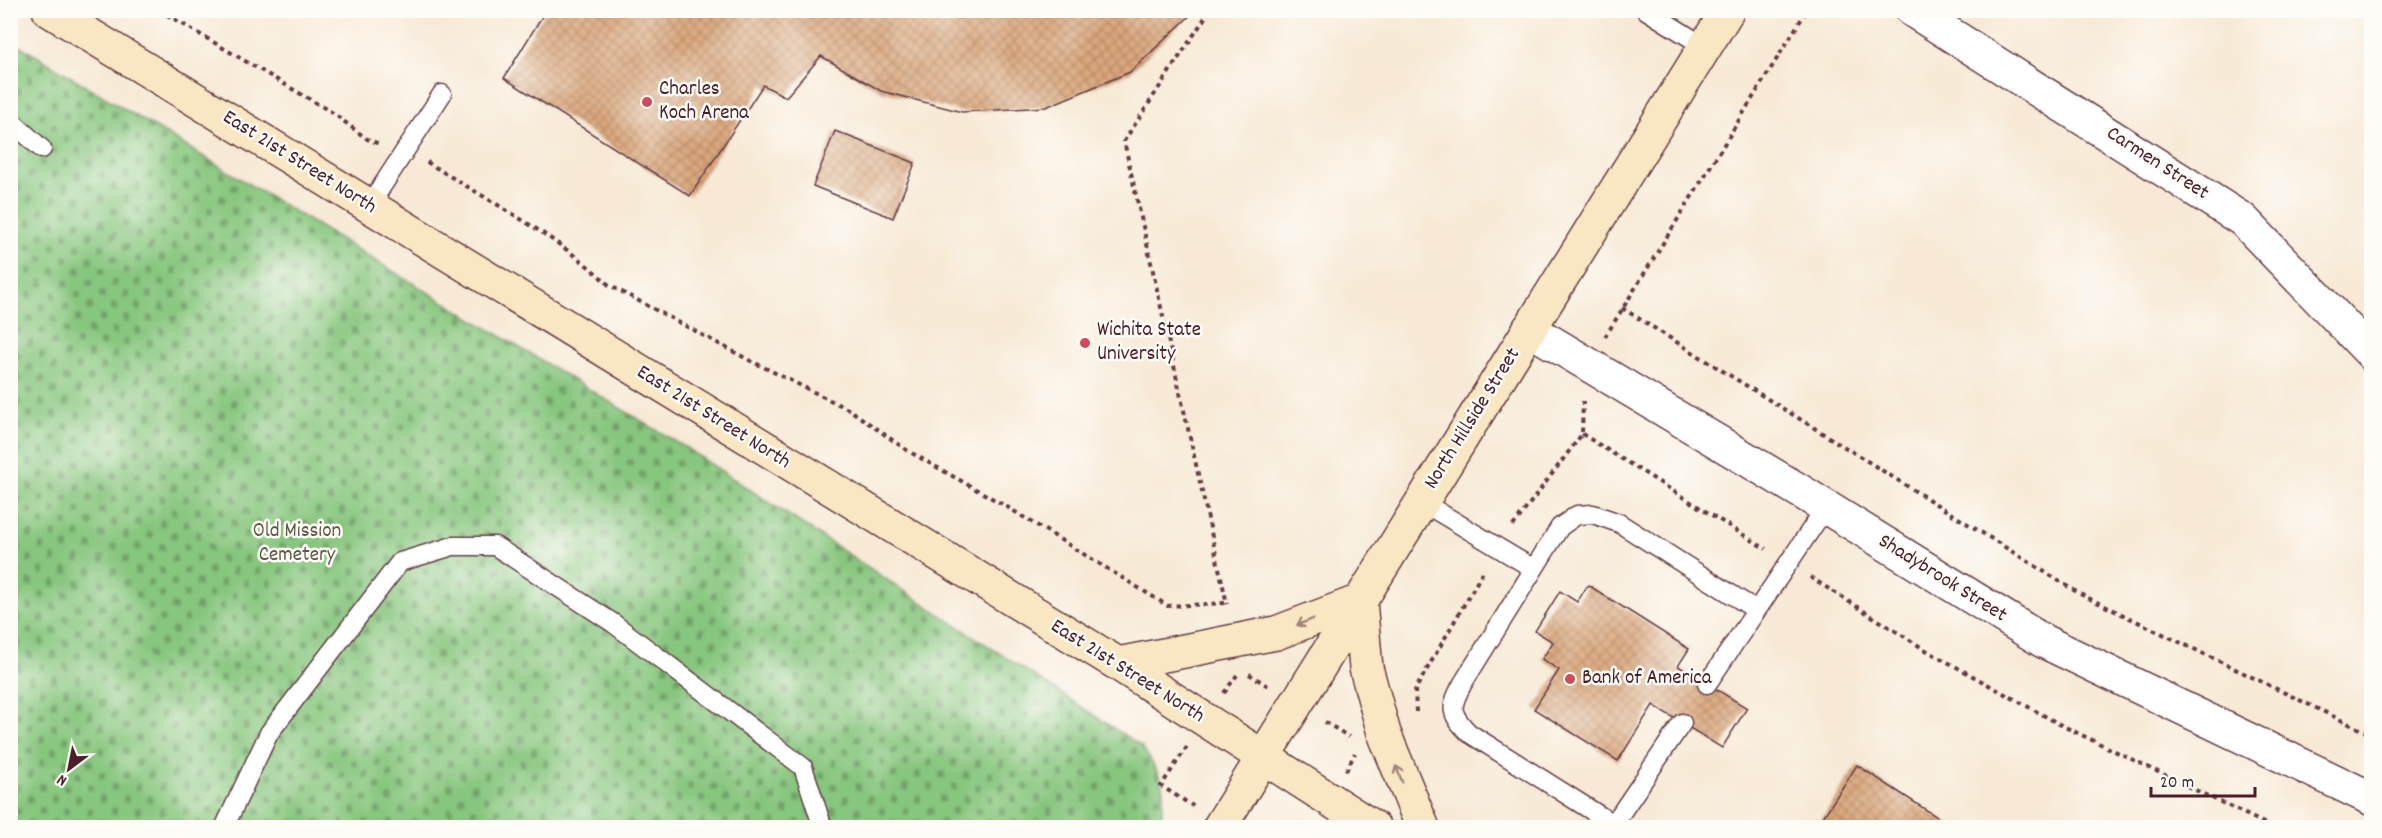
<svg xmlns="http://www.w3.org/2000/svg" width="2382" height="838" font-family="Dekko,sans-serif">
  <defs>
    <pattern id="cemetery-stones" width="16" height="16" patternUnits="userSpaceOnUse" patternTransform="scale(1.5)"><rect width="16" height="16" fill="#87c67e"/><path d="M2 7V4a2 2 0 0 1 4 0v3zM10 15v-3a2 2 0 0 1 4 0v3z" fill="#70a067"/></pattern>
    <pattern id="building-cross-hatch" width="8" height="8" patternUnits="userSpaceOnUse" patternTransform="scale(1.5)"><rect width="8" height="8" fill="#dba87d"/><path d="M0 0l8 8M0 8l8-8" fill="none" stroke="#b48867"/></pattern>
  </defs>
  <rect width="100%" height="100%" fill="#fdfcf7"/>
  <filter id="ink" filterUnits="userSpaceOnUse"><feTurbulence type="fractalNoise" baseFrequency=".0167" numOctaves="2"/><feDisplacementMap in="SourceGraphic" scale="12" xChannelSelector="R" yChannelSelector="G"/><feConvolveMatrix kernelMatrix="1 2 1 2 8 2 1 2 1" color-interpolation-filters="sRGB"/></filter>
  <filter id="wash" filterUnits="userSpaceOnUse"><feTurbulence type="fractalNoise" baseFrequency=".008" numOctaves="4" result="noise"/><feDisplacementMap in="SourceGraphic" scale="24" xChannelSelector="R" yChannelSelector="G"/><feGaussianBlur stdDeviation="1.35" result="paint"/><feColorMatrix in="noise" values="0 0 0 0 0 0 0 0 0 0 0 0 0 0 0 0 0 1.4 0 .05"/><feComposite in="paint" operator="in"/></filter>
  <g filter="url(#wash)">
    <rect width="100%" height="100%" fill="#f7e9d5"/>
    <!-- cemetery -->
    <path fill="url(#cemetery-stones)" stroke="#687254" stroke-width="1.5" d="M 10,40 L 686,448 L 1141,746 C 1163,777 1168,789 1159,827 L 11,827 Z"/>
    <g id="blocks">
      <!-- building -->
      <path fill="url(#building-cross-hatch)" d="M 546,10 L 1196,10 L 1130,72 L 1046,107 L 962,112 L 881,91 L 821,56 L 786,97 L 763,85 L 690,196 L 504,78 Z
        M 835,131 L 915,163 L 893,218 L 813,186 Z
        M 1588,585 L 1689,649 L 1678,666 L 1747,708 L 1722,748 L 1653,705 L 1618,761 L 1534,709 L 1559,670 L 1542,659 L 1553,642 L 1535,631 L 1560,591 L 1577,602 Z
        M 1857,765 L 1951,826 L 1950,828 L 1816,828 Z"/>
    </g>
  </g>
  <g filter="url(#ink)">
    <use href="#blocks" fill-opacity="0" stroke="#643d44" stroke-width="1.5"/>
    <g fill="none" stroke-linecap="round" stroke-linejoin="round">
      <defs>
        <path id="service" d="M 1646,10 L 1705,47
          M 10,120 L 42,149
          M 369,206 L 442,94
          M 1422,502 L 1534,569
          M 1707,684 L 1826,507
          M 1613,824 L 1469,733 C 1449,713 1450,707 1463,683 L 1560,527 L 1577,515 L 1593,514 L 1619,523 L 1756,610
          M 224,828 L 269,733 L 400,562 L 453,546 L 495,546 L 613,623 L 803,767 L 823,828
          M 1611,828 L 1682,723"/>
        <path id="minor" d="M 1912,10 L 2243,220 L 2372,354
          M 1529,329 L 1800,491 L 2043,641 L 2372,799"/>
        <path id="secondary" d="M 49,10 L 1118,664 L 1374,828
          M 1118,664 L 1276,633 L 1360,601 L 1366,668 L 1384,733 L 1423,828
          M 1219,828 L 1728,10"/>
      </defs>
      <!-- service casing -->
      <use href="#service" stroke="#643d44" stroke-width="21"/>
      <!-- minor casing -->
      <use href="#minor" stroke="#643d44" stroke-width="36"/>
      <!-- secondary casing -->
      <use href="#secondary" stroke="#643d44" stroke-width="36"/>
      <!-- path -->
      <path stroke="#643d44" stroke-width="4" stroke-dasharray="4.5 4.5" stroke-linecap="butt" d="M 159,10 L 333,113 L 367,139 L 379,144
        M 1210,10 L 1124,141 L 1227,604
        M 427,162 C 487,200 558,236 609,285 L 749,360 L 850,410 L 908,451 L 1004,505 L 1168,606 L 1227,603
        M 1622,308 L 2080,594 L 2372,735
        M 1605,337 L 1807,10
        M 1582,434 L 1766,549
        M 1513,526 L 1582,434 L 1583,401
        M 1810,577 L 1924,649 L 2061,725 L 2274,828
        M 1249,674 L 1268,686
        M 1224,693 L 1237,675
        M 1416,712 L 1415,690 L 1484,570
        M 1325,722 L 1349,737
        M 1187,747 L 1161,786 L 1193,806
        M 1346,771 L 1355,753"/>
      <!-- service -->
      <use href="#service" stroke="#fff" stroke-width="18"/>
      <!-- minor -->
      <use href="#minor" stroke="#fff" stroke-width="33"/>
      <!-- secondary -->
      <use href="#secondary" stroke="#f9e7c3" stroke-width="33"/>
    </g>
    <!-- one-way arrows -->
    <defs><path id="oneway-shaft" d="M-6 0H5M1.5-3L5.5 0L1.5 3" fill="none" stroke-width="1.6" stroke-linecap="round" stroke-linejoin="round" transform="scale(1.5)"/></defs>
    <g stroke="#a28377">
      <use href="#oneway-shaft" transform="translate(1305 622) rotate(159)"/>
      <use href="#oneway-shaft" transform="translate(1399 774) rotate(-112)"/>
    </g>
  </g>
  <!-- markers -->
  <g fill="#d1495b" stroke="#fdfcf7" stroke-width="2">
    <circle cx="647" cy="102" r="6"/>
    <circle cx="1085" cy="343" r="6"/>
    <circle cx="1570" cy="679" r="6"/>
  </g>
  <g text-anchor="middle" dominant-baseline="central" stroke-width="5" stroke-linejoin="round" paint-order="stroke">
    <!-- poi labels -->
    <g font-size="21" fill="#4a1f2b" stroke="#fdfcf7" text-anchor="start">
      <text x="659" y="90">Charles<tspan x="659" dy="24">Koch Arena</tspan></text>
      <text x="1097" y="331">Wichita State<tspan x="1097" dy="24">University</tspan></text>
      <text x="1582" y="679">Bank of America</text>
    </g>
    <!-- street labels -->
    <g font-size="21" fill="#4a1f2b" stroke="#fdfcf7">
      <text transform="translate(299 163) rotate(32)">East 21st Street North</text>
      <text transform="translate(2157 164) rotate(33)">Carmen Street</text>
      <text transform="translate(713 418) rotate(32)">East 21st Street North</text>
      <text transform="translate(1473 419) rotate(-58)">North Hillside Street</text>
      <text transform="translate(1942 579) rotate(32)">Shadybrook Street</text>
      <text transform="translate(1127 672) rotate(32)">East 21st Street North</text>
    </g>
    <!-- park labels -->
    <g font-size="21" fill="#5f5948" stroke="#fdfcf7">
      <text x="297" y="532">Old Mission<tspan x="297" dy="24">Cemetery</tspan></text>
    </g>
  </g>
  <!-- margin -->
  <rect width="2382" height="838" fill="none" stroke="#fdfcf7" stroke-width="36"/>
  <!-- north arrow -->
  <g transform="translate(69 769) rotate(212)" stroke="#fdfcf7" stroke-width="4.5" paint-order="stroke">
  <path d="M0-4.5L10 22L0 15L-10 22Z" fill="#4a1f2b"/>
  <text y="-9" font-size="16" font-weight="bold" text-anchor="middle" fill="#4a1f2b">N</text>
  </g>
  <!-- scale -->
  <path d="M2151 787v9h104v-9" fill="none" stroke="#4a1f2b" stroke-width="3"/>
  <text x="2160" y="787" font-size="18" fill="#4a1f2b" stroke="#fdfcf7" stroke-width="4.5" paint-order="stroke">20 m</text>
</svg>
